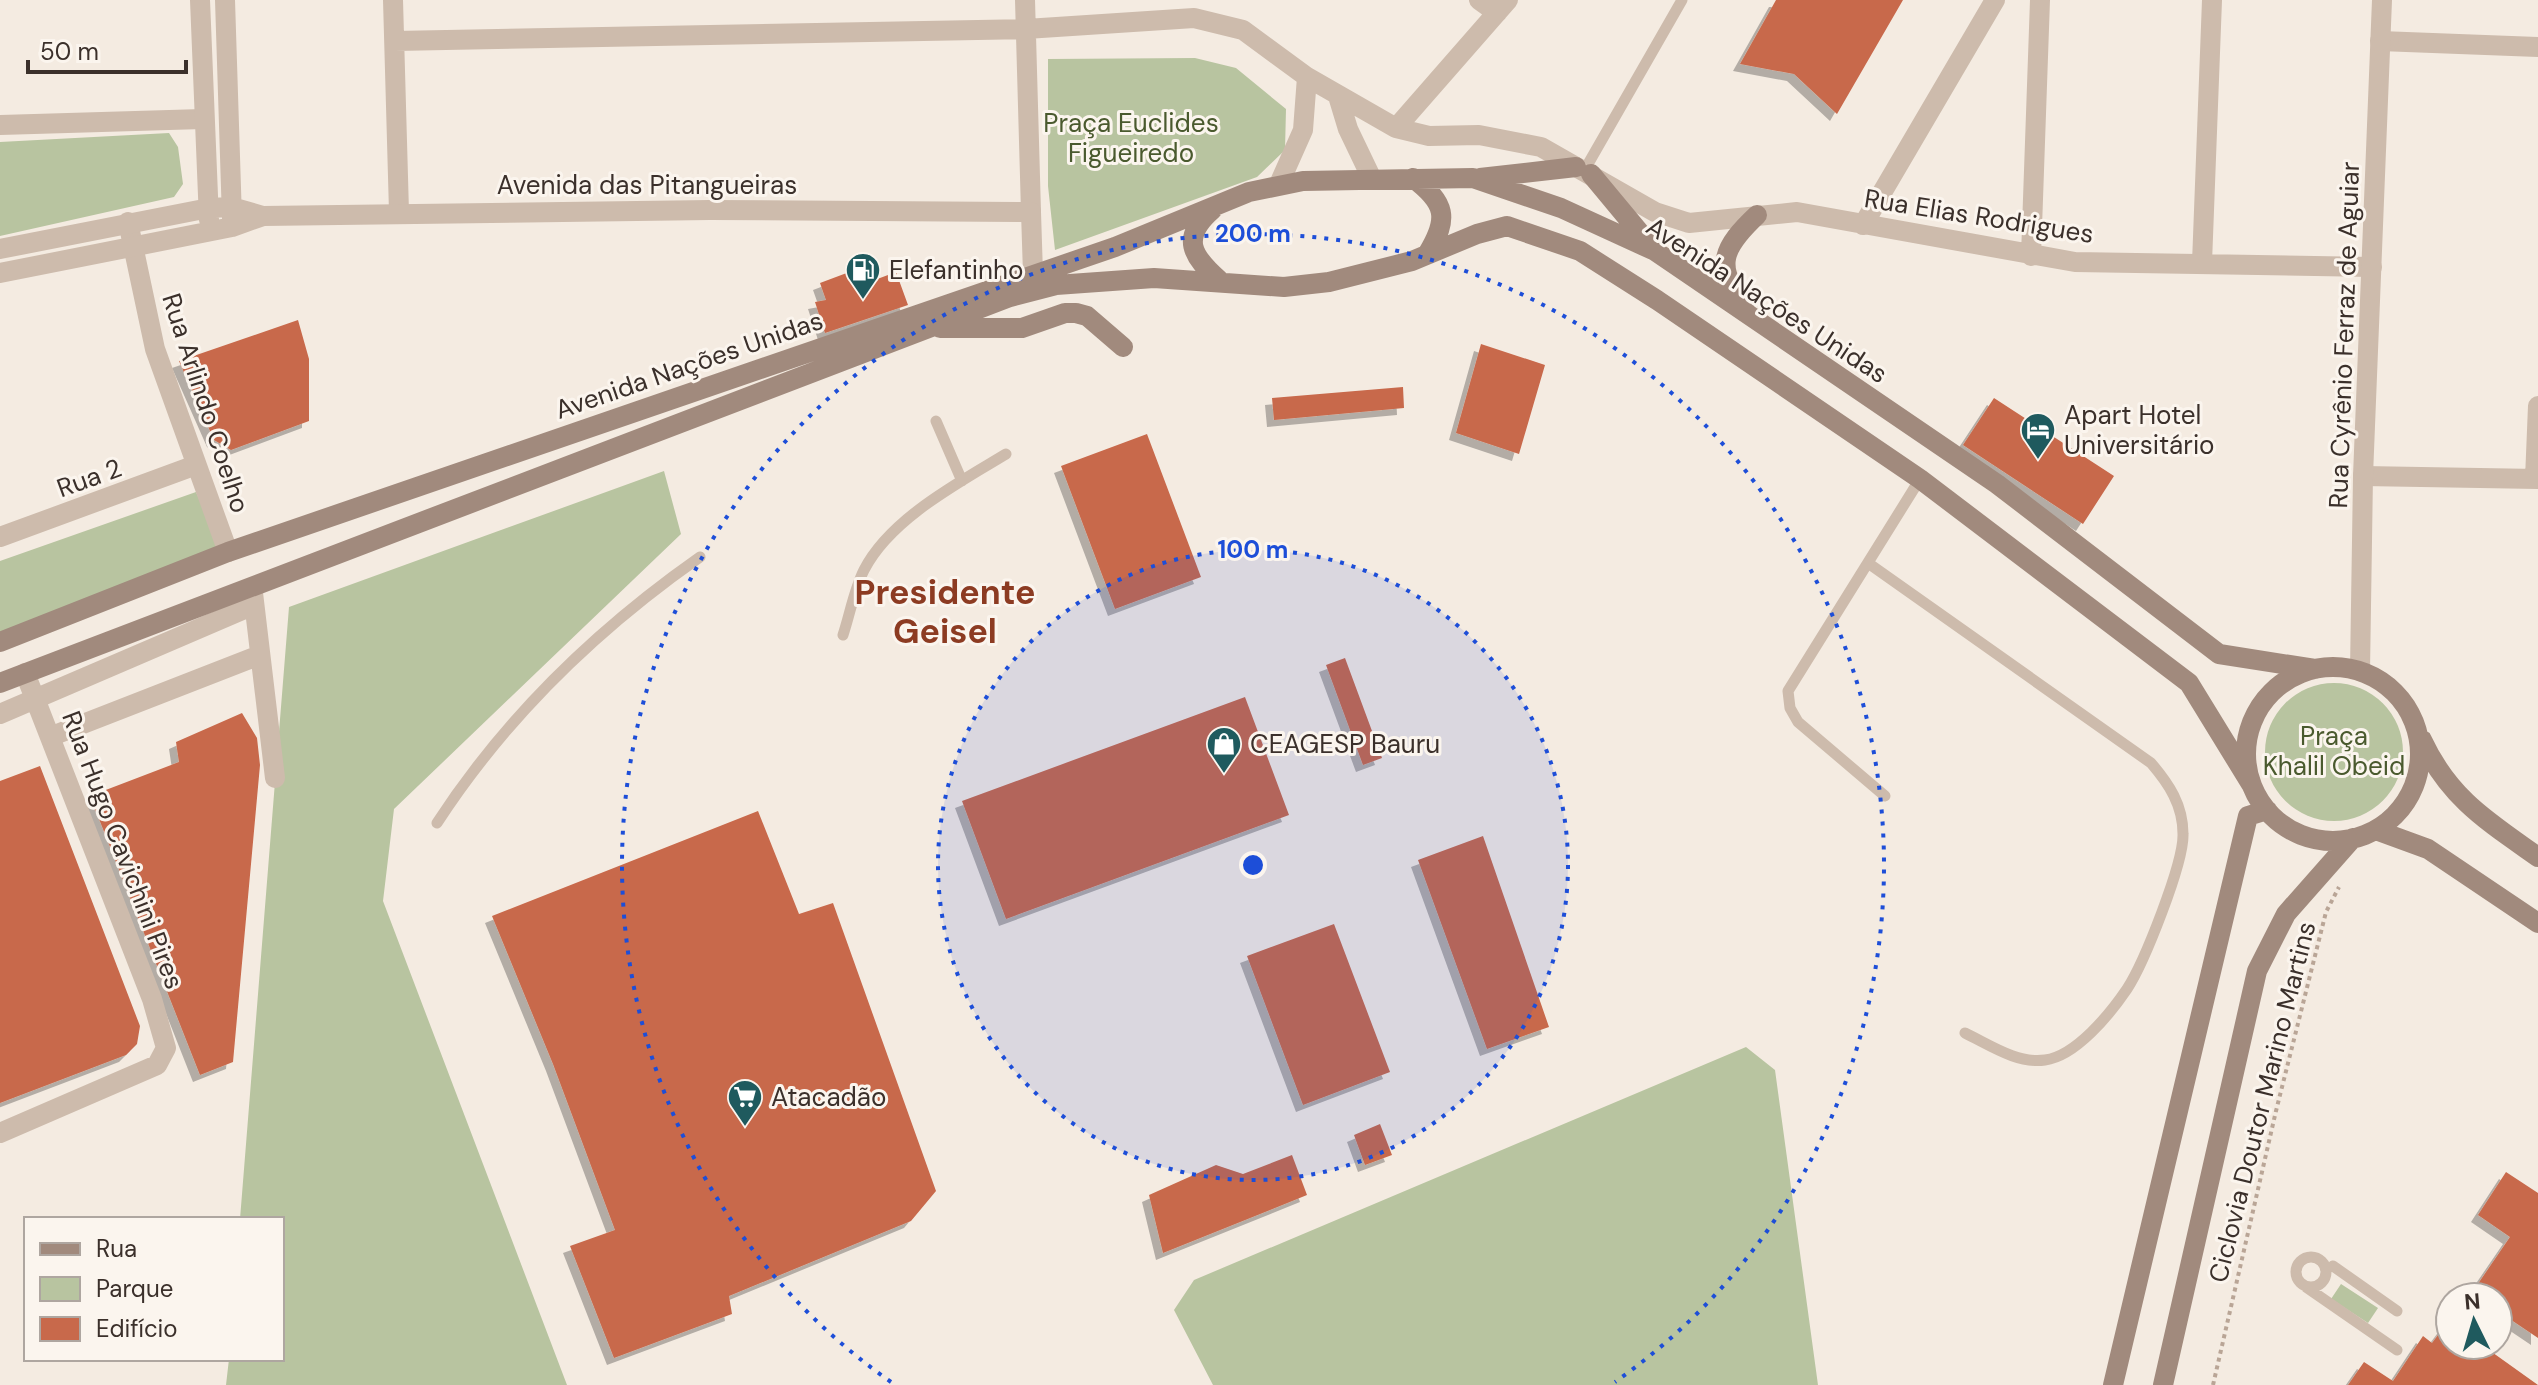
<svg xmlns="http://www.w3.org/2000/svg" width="2538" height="1385" font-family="'DM Sans',sans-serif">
  <defs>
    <filter id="shadow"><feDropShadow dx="-7" dy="7" stdDeviation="0" flood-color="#0004"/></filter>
  </defs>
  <rect width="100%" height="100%" fill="#f4ebe1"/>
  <!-- green -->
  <path fill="#b8c4a0" d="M 1195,58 L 1236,68 L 1286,109 L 1285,150 L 1257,177 L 1055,250 L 1048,186 L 1048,59 Z
    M 169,133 L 178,147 L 183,184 L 174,197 L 0,236 L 0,142 Z
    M 664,471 L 681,534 L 394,809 L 383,901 L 567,1385 L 226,1385 L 229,1359 L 282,1359 L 282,1219 L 240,1219 L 289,607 Z
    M 196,492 L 221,548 L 0,635 L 0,561 Z
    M2265 752a69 69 0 1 1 138 0a69 69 0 1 1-138 0Z
    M 1746,1047 L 1775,1070 L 1818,1385 L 1213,1385 L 1174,1310 L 1194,1280 Z
    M 2341,1284 L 2378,1308 L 2368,1323 L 2331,1299 Z"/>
  <!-- building -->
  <path fill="#c8694b" filter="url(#shadow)" d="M 1776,0 L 1903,0 L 1837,114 L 1794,74 L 1740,64 Z
    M 860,268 L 864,284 L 896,272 L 908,305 L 825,333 L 815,302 L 826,300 L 820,283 Z
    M 298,320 L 309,359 L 309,421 L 231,450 L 214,440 L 179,361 Z
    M 1481,344 L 1545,365 L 1519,454 L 1456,433 Z
    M 1403,387 L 1404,408 L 1274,420 L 1272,398 Z
    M 1994,398 L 2114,476 L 2083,524 L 1963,445 Z
    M 1147,434 L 1201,577 L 1115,609 L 1061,466 Z
    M 1345,658 L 1382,758 L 1363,765 L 1326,665 Z
    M 1245,697 L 1289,815 L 1006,919 L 962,801 Z
    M 242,713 L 257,738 L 260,765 L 233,1062 L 200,1075 L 90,796 L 179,762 L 176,742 Z
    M 40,766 L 140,1026 L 137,1044 L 126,1055 L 0,1103 L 0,781 Z
    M 758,811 L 799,914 L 833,903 L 936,1191 L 911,1221 L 729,1296 L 732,1314 L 614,1358 L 570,1246 L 615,1230 L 553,1064 L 492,916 Z
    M 1483,836 L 1549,1027 L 1487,1049 L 1418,860 Z
    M 1334,924 L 1390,1072 L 1303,1105 L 1247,956 Z
    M 1380,1124 L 1392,1155 L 1365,1165 L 1354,1135 Z
    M 1292,1155 L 1307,1195 L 1163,1253 L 1149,1195 L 1216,1165 L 1243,1174 Z
    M 2506,1172 L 2538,1193 L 2538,1338 L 2498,1311 L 2498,1297 L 2469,1297 L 2510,1237 L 2478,1215 Z
    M 2450,1319 L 2450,1345 L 2482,1345 L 2538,1385 L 2348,1385 L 2364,1362 L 2393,1381 L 2423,1336 L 2432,1343 Z"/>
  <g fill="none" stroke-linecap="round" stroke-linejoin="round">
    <!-- path -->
    <path stroke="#b9a596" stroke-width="4" stroke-dasharray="4 4" stroke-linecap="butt" d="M 2213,1385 L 2276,1111 L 2326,912 L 2339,887"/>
    <!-- service -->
    <path stroke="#cdbbac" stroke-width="11" d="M 1584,171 L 1682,0
      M 936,421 L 962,481
      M 1868,563 L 2151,763 C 2169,784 2183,805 2183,834 C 2184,863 2144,963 2127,989 C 2110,1014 2076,1056 2045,1060 C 2017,1064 1990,1045 1965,1033
      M 843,635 C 850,614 854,590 864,570 C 890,519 958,483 1006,454
      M 1885,796 L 1798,722 L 1790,708 L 1788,691 L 1920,479
      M 437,823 C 506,717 596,630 700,557
      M2296 1272a15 15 0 1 1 30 0a15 15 0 1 1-30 0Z
      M 2333,1266 L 2397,1311
      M 2306,1287 L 2397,1350"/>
    <!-- minor -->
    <path stroke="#cdbbac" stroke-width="20" d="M 393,0 L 399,212
      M 1025,0 L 1031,212
      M 1479,0 L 1497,13
      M 395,41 L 1026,29 L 1194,18 L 1243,30 L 1307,77 L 1396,128 L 1429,136 L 1479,135 L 1541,147 L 1655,212 L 1689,223 L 1797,212 L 2075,262 L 2372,267
      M 2380,41 L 2538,47
      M 1338,96 L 1348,129 L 1371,177
      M 0,125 L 203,119
      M 1396,128 L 1508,0
      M 1279,184 L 1303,130 L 1307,77
      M 128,222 L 155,349 L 228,552
      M 1863,225 L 1995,0
      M 2031,256 L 2040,0
      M 2202,263 L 2212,0
      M 2363,476 L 2538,479
      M 2535,479 L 2538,406
      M 0,537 L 196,465
      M 253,593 L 275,778
      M 0,714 L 254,605
      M 52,736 L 260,655
      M 0,1133 L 157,1065 L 166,1048 L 152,999 L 25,673"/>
    <!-- tertiary -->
    <path stroke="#cdbbac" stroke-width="20" d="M 200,0 L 209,220
      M 225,0 L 232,219
      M 0,249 L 209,208 L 232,207 L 263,216
      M 0,273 L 232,227 L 263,216 L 710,210 L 1031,212 L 1033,274
      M 2360,671 L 2363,476 L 2382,0"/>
    <!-- secondary -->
    <path stroke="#a18a7d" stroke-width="20" d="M 1591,174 L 1650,245
      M 1413,178 C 1446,203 1449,218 1428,253
      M 1480,178 L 1576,167
      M 1212,210 C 1180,238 1192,256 1219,280
      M 1745,303 C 1712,267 1724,246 1757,215
      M 940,328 L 1022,328 L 1065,313 L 1076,313 L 1087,316 L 1123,347
      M 0,642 L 228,552 L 1115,247 L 1249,192 L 1303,181 L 1473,178 L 1561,208 L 1655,251 L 1997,484 L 2219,654 L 2315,669
      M2246 754a87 87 0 1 1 174 0a87 87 0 1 1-174 0Z
      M 0,683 L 1010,297 L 1056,285 L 1154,278 L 1284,287 L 1329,282 L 1412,261 L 1477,234 L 1507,226 L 1580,251 L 1657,300 L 1920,479 L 2189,683 L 2251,784
      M 2422,740 C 2449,798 2487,821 2538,857
      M 2376,830 L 2428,849 L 2538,923
      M 2113,1385 L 2248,816 L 2267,810
      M 2163,1385 L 2257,971 L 2286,914 L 2353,838"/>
  </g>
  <!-- distance rings -->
  <circle cx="1253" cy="865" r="315" fill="#1d4ed8" fill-opacity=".12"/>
  <g fill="none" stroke="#1d4ed8" stroke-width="4" stroke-dasharray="4 8">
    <circle cx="1253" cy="865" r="315"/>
    <path d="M891 1382A631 631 0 1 1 1615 1382"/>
  </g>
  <!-- icons -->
  <defs>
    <symbol id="fuel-pin" viewBox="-11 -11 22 30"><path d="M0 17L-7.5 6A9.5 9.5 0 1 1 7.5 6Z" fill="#1f5a5e" stroke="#fbf5ee"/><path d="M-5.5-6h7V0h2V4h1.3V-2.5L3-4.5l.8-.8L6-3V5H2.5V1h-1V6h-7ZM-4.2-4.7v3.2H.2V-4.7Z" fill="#fff"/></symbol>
    <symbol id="hotel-pin" viewBox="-11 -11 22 30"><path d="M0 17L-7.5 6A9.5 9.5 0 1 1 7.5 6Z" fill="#1f5a5e" stroke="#fbf5ee"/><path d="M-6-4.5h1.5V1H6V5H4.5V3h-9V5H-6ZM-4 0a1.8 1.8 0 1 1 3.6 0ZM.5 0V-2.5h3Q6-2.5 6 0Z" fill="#fff"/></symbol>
    <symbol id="shop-pin" viewBox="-11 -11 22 30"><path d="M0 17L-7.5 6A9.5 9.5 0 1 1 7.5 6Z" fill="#1f5a5e" stroke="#fbf5ee"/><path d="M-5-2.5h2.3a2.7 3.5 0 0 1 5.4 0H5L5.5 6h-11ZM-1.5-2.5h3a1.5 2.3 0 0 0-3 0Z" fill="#fff"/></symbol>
    <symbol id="supermarket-pin" viewBox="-11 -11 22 30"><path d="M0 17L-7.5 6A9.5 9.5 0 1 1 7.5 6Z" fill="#1f5a5e" stroke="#fbf5ee"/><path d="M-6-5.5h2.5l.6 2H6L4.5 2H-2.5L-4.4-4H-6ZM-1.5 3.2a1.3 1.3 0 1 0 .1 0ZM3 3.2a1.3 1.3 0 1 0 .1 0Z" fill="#fff"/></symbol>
  </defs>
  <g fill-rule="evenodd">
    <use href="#fuel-pin" x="843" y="250" width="40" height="54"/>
    <use href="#hotel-pin" x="2018" y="410" width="40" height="54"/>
    <use href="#shop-pin" x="1204" y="724" width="40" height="54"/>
    <use href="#supermarket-pin" x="725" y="1077" width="40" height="54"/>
  </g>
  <g text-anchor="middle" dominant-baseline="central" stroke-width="6" stroke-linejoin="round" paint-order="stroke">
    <!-- park labels -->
    <g font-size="26" fill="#4a5a2e" stroke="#fbf5ee">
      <text x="1131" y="123">Praça Euclides<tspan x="1131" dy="30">Figueiredo</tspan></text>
      <text x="2334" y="736">Praça<tspan x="2334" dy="30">Khalil Obeid</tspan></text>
    </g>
    <!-- street labels -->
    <g font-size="26" fill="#3b302b" stroke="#fbf5ee">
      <text x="647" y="185">Avenida das Pitangueiras</text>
      <text transform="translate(1979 216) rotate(9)">Rua Elias Rodrigues</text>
      <text transform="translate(1767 300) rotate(33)">Avenida Nações Unidas</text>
      <text transform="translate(2344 335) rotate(-88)">Rua Cyrênio Ferraz de Aguiar</text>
      <text transform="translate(689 365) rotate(-19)">Avenida Nações Unidas</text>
      <text transform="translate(206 403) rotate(72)">Rua Arlindo Coelho</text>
      <text transform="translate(89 478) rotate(-20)">Rua 2</text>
      <text transform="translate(123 850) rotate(69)">Rua Hugo Cavichini Pires</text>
      <text transform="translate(2262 1102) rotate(-76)">Ciclovia Doutor Marino Martins</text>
    </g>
    <!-- poi labels -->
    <g font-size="26" fill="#3b302b" stroke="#fbf5ee" text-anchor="start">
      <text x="889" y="270">Elefantinho</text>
      <text x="2064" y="415">Apart Hotel<tspan x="2064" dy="30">Universitário</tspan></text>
      <text x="1250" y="744">CEAGESP Bauru</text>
      <text x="771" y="1097">Atacadão</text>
    </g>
    <!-- district labels -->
    <g font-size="34" font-weight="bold" fill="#8c3b22" stroke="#fbf5ee">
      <text x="945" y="592">Presidente<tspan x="945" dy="39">Geisel</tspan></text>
    </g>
  </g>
  <circle cx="1253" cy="865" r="12" fill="#1d4ed8" stroke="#fbf5ee" stroke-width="4"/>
  <g font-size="24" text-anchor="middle" font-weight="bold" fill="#1d4ed8" stroke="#fbf5ee" stroke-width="6" stroke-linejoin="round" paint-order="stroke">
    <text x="1253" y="242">200 m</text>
    <text x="1253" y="558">100 m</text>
  </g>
  <!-- legend -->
  <rect x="24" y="1217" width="260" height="144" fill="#fbf5ee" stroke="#aea6a0" stroke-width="2"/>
  <rect x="40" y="1243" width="40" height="12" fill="#a18a7d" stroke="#aea6a0" stroke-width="2"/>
  <text x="96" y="1257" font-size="24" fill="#3b302b">Rua</text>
  <rect x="40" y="1277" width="40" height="24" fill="#b8c4a0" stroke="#aea6a0" stroke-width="2"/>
  <text x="96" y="1297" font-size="24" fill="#3b302b">Parque</text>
  <rect x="40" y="1317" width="40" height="24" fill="#c8694b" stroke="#aea6a0" stroke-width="2"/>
  <text x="96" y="1337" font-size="24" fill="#3b302b">Edifício</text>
  <!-- north arrow -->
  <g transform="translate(2474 1321) rotate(355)"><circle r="38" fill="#fbf5ee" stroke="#aea6a0" stroke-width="2"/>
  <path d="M0-6L14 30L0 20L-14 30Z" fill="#1f5a5e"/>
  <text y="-12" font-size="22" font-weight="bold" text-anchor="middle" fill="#3b302b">N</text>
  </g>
  <!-- scale -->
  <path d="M28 60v12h158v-12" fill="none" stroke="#3b302b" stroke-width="4"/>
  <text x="40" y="60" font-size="24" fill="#3b302b" stroke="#fbf5ee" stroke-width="6" paint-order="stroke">50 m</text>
</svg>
